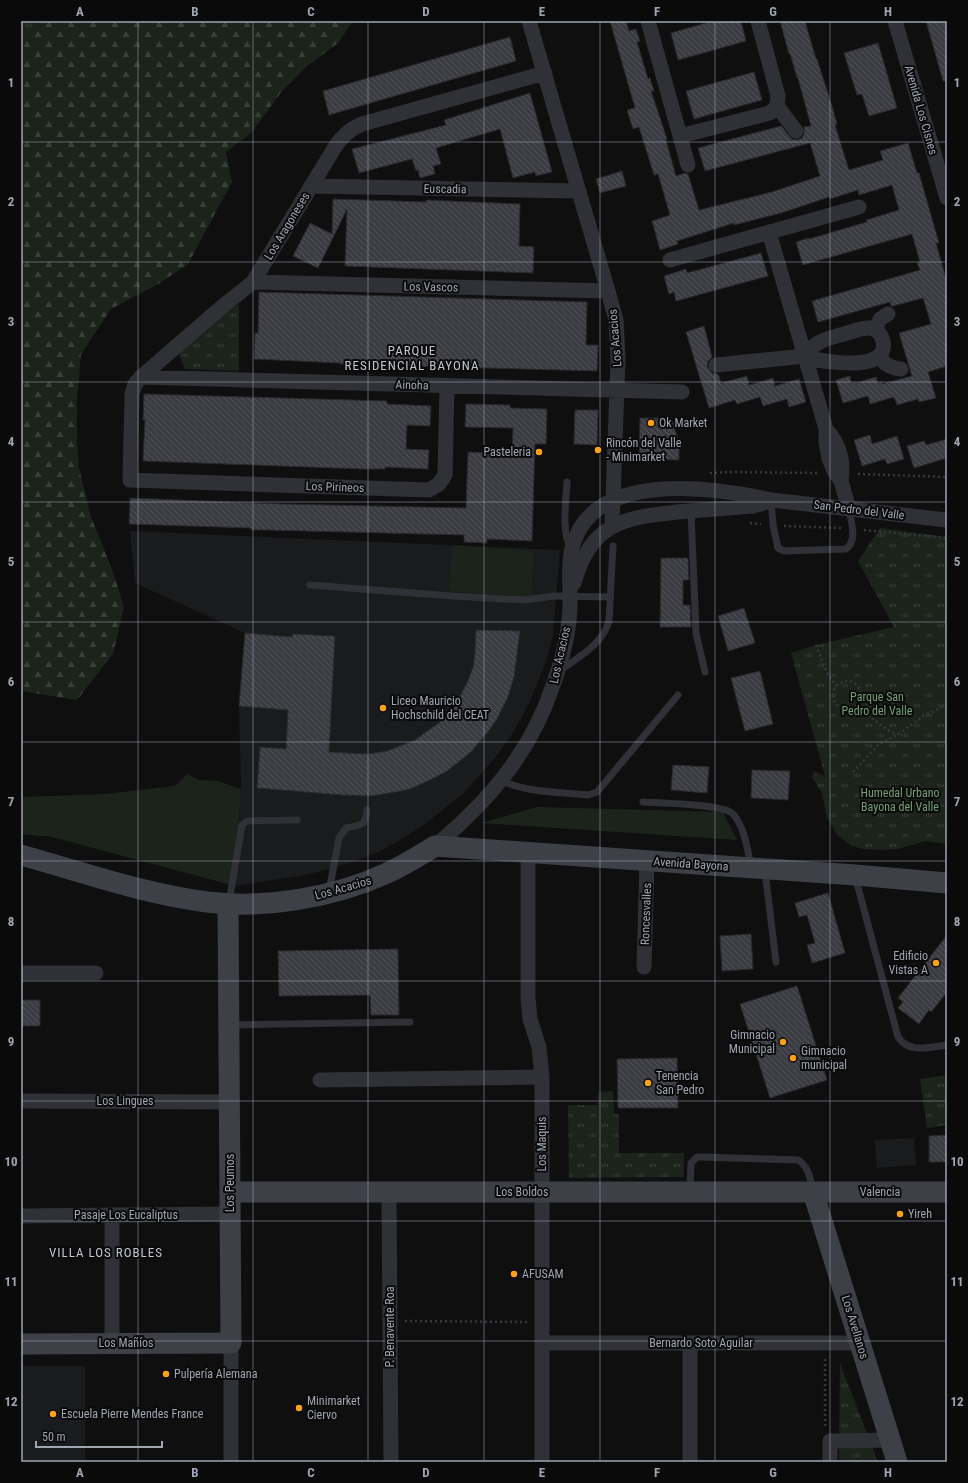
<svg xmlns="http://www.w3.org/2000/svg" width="968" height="1483" font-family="'Roboto Condensed',sans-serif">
  <defs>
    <pattern id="forest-firs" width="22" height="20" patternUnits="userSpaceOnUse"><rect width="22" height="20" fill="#1b231b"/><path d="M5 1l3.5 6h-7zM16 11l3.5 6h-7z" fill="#39403a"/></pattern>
    <pattern id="park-tufts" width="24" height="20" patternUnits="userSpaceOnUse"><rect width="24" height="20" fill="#1b231b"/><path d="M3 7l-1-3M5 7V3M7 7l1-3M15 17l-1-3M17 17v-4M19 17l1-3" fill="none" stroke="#39403a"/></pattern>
    <pattern id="building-back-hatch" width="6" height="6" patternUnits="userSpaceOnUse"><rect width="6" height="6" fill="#3b3c41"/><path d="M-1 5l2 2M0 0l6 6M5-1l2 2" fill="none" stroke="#54555a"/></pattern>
  </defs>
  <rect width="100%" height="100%" fill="#0f0f10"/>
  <!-- built -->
  <path fill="#1a1b1d" d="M 130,531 L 560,550 L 553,636 L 546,661 L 537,685 L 526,709 L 514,731 L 499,753 L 465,792 L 425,824 L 402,839 L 378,852 L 352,862 L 326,870 L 300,876 L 235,886 L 241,789 L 239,706 L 245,633 L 135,583 Z
    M 914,1138 L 916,1165 L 877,1168 L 875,1140 Z
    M 21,1366 L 85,1366 L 85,1462 L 21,1462 Z"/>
  <!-- green -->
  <path fill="#1b231b" d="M 452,545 L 534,551 L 531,597 L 449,591 Z
    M 187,774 L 199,780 L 218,781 L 241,789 L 235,886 L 52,837 L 21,834 L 21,797 L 105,794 L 175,786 Z
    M 537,807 L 723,812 L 737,840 L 481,823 Z"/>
  <!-- forest -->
  <path fill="url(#forest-firs)" d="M 21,21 L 353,21 L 338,43 L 306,67 L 282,91 L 252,132 L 226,152 L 232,182 L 188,264 L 160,283 L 111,309 L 81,354 L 77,401 L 77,444 L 79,468 L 91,517 L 112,569 L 124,607 L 113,654 L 77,700 L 21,691 Z"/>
  <!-- park -->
  <path fill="url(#park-tufts)" d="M 21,21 L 42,21 L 21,38 Z
    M 239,304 L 239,371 L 185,369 L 177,349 L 207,324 Z
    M 880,528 L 947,537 L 947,844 L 925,841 L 898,849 L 881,850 L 863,849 L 852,846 L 837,835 L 827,818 L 822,793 L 812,777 L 814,771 L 825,776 L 791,653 L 816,645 L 894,627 L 858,561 Z
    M 947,1075 L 947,1125 L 927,1128 L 920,1079 Z
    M 613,1091 L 614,1114 L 619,1114 L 619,1153 L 684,1153 L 684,1177 L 569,1178 L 568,1105 L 598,1105 L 598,1092 Z
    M 840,1363 L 878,1462 L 839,1462 Z"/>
  <!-- building -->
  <path fill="url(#building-back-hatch)" stroke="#29292d" d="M 610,21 L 626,21 L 629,31 L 636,29 L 640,41 L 637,42 L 648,79 L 650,78 L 654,91 L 651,91 L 667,139 L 666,140 L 676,176 L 685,173 L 688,174 L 699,210 L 772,192 L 820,176 L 810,143 L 705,171 L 698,148 L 781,126 L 792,139 L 797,140 L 802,138 L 804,134 L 804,127 L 811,126 L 798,78 L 797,78 L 790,53 L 789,54 L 780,21 L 805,21 L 816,59 L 817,59 L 832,106 L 837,124 L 835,125 L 849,170 L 883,160 L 880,151 L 908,143 L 917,173 L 919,173 L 939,243 L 936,243 L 947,282 L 947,366 L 928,372 L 936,398 L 919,402 L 918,399 L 897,405 L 894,397 L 870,404 L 868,396 L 843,403 L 836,380 L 850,376 L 851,383 L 855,382 L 856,383 L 876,377 L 878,383 L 882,382 L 882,384 L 912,376 L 899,333 L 931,324 L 923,298 L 893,306 L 891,306 L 890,302 L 818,322 L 812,301 L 920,270 L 917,263 L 920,262 L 912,234 L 803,265 L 796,242 L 809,238 L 809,239 L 867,222 L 866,220 L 899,210 L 892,185 L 859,195 L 858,190 L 830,199 L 829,197 L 781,213 L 734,225 L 734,223 L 677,241 L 678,244 L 660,250 L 652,221 L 670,215 L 658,174 L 654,175 L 639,127 L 633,129 L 627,110 L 635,108 Z
    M 713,21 L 741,21 L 746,41 L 678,60 L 671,33 Z
    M 926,21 L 947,21 L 947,81 L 943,81 Z
    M 510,37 L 516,61 L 329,115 L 323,91 Z
    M 878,43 L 897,108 L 869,116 L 862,94 L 857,95 L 844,53 Z
    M 754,72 L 762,100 L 694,119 L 686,91 Z
    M 530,93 L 552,172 L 536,176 L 535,172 L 513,178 L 500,129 L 436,148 L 441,164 L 433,166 L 435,174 L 420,178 L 418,170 L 416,171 L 412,159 L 359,173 L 352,149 L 446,125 L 444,120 Z
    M 622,171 L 626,186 L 600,193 L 596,179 Z
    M 333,199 L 426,202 L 426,200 L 520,204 L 519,246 L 534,247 L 533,273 L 345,266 L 347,209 L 318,268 L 293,256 L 310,223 L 332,234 Z
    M 761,253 L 768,276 L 676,301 L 674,292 L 669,294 L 664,276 L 686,269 L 687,273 Z
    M 259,292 L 587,302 L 586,345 L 598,345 L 597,371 L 340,364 L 340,363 L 254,359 L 255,333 L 258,333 Z
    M 704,326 L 712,357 L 708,361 L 707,366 L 712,373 L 717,374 L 719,376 L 721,383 L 747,376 L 749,385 L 773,378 L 775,386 L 799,379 L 806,402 L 789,407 L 787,399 L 763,406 L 760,397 L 737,404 L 735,400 L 709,408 L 686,332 Z
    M 144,394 L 387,401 L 387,404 L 431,406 L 430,426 L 407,425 L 406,449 L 429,450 L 428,469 L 385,467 L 385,469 L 363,469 L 143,461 L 145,420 L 143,420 Z
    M 466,404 L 510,405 L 510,408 L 547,409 L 546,444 L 535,444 L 532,541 L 487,539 L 487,543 L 464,542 L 464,535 L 267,530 L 251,530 L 251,528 L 129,524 L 130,498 L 282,504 L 466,508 L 468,452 L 512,454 L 513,428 L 465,427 Z
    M 575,410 L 598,410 L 597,445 L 574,444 Z
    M 640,418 L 672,418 L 679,444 L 679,460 L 639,459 Z
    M 870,435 L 872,444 L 897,436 L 904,459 L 887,464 L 885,459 L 862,466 L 854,440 Z
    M 947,439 L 947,458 L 914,468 L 907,446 L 924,441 L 926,445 Z
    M 661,558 L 688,558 L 689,580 L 683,580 L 683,605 L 690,605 L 691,627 L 660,627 Z
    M 744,608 L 755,643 L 728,651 L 718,616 Z
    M 476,630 L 520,631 L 514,677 L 508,697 L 497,719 L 487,733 L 470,753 L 447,771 L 434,778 L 410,789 L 396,792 L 370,796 L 342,795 L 257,788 L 260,747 L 286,749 L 288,710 L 239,706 L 245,633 L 292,637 L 293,634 L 335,636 L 329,752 L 368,754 L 387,751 L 415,740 L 440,722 L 454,708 L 468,681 L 473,667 L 475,652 Z
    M 760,671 L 773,724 L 745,731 L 731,678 Z
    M 673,765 L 709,767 L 707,793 L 671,790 Z
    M 752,770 L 790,771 L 788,800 L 751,798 Z
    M 828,893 L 845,953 L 812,963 L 807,945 L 815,943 L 807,915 L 799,917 L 795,903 Z
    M 751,934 L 753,969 L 722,971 L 720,936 Z
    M 947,935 L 947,992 L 931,1012 L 929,1010 L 919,1024 L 898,1008 L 903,1002 L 898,998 Z
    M 398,949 L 399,1015 L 371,1015 L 370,995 L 279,996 L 278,951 Z
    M 797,986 L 827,1080 L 770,1098 L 740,1004 Z
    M 21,1000 L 40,1000 L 40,1026 L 21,1026 Z
    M 677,1058 L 678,1108 L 618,1108 L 617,1059 Z
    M 947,1135 L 947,1162 L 929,1162 L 929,1136 Z"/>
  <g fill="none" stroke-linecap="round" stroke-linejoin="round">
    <!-- path -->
    <path stroke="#35383d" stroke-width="2.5" stroke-dasharray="2 3" stroke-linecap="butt" d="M 710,473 L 733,472 L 819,473
      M 858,474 L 947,477
      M 750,523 L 761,524
      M 784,526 L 841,528
      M 864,530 L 947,538
      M 816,645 L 827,673 L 836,686
      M833 695a14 14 0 1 1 28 0a14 14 0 1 1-28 0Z
      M 856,706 L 890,732 L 898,734
      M 853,772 L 879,744 L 899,734 L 923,716 L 947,705
      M 405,1321 L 528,1322
      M 825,1426 L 825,1359"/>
    <!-- lane -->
    <path stroke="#303136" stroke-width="7" d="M 567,482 C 566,502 561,532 571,549
      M 771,500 L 773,525 L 778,548 L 784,551 L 846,549 C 858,540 851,522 849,509
      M 691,511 L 696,633 L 705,672
      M 310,585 L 452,596 L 524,600 L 554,596 L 610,597
      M 561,670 C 580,656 602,645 609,621 L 613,546
      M 501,780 C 526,793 560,792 588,795 L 597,792 L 678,695
      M 643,802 C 658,803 725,804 733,814 C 745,828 747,848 751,866
      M 765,871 L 776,962
      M 855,876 L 898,1037 C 909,1054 930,1047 947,1045
      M 329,891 L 339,838 L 346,828 C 360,825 366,827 367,810
      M 229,902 L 242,825 L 247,821 L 297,820
      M 231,1025 L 410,1022
      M 690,1190 L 691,1163 L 697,1157 L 702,1157 L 798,1160 C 809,1167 810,1179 813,1190"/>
    <!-- street -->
    <path stroke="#303136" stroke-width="15" d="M 529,21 L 608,291 L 616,320 L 618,359 L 612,526
      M 648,21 L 688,165
      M 895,21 L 947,198
      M 777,106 L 796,131
      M 680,136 L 770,113 L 777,106 L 778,96 L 758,21
      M 311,186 L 579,191
      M 769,232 L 826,429 L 826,442 L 829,458 L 834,471 L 841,481 L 849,509
      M 670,260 L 859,207
      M 253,282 L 608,291
      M 875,330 L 880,319 L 888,314
      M 880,356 C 884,365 891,368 901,369
      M 716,365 L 805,356 C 819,362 863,367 876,358 C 889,351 884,331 870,328 C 861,327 849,333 840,335 C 826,339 813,342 805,356
      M 141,377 L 682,392
      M 447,386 L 445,475 L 439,484 L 429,490 L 130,480 L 132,394 L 135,384 L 141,377 L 223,306 L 253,282 L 335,147 C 342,136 350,129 362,124 L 545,73
      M 826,429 C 840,444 844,461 841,481
      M 574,583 C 580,561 590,539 612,527 C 631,516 656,515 677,512 C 702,510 728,508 753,506 L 767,502
      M 435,846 C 489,801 531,752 553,685 C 563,658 571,626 570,596 C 570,580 568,565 572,548 C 592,469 712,487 771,500 L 947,520
      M 528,853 L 528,998 L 530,1019 L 539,1047 L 542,1077 L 542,1462
      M 644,967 L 647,861
      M 21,973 L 96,973
      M 320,1080 L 542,1077
      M 21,1101 L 229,1102
      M 389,1192 L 391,1462
      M 21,1216 L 230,1214
      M 112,1343 L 112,1215
      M 231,1343 L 231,1462
      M 542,1343 L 860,1343
      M 690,1343 L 690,1462
      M 830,1462 L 830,1441 L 891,1440"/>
    <!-- secondary -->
    <path stroke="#3d4046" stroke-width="21" d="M 21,855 C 82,872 144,894 207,902 C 264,909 332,898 385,874 C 403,866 419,856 435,846 L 855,875 L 947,883
      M 230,1192 L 947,1192
      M 813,1192 L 897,1462
      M 21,1344 L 231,1343 L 228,904"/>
  </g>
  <!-- grid -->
  <path fill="none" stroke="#9ea6b3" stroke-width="1" stroke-opacity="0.55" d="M 138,21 L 138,1462M 253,21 L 253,1462M 368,21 L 368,1462M 484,21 L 484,1462M 600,21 L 600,1462M 715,21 L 715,1462M 830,21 L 830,1462M 21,142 L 947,142M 21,262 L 947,262M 21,382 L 947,382M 21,502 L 947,502M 21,622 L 947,622M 21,742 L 947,742M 21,861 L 947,861M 21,981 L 947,981M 21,1101 L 947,1101M 21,1221 L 947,1221M 21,1341 L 947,1341"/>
  <!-- markers -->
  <g fill="#ffa118" stroke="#0a0a0b" stroke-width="1.5">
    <circle cx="651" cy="423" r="4"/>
    <circle cx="598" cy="450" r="4"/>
    <circle cx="539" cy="452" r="4"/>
    <circle cx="383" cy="708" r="4"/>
    <circle cx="936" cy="963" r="4"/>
    <circle cx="783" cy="1042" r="4"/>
    <circle cx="793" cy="1058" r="4"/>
    <circle cx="648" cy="1083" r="4"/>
    <circle cx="900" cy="1214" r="4"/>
    <circle cx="514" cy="1274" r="4"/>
    <circle cx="166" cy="1374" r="4"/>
    <circle cx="299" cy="1408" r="4"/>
    <circle cx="53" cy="1414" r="4"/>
  </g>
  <g text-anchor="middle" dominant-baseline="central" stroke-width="4" stroke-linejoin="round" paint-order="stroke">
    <!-- street labels -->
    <g font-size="12" fill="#9ea6b3" stroke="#0a0a0b">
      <text transform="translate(921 110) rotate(74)">Avenida Los Cisnes</text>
      <text transform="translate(445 189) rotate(1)">Euscadia</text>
      <text transform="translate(287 226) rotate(-59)">Los Aragoneses</text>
      <text transform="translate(431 287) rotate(1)">Los Vascos</text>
      <text transform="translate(615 338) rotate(-95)">Los Acacios</text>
      <text transform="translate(412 385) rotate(2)">Ainoha</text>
      <text transform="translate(335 487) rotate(2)">Los Pirineos</text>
      <text transform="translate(859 510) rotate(7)">San Pedro del Valle</text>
      <text transform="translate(560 655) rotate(-77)">Los Acacios</text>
      <text transform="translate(691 864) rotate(4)">Avenida Bayona</text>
      <text transform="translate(343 888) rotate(-16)">Los Acacios</text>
      <text transform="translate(646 914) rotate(-88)">Roncesvalles</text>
      <text x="125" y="1101">Los Lingues</text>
      <text transform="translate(542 1144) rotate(-90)">Los Maquis</text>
      <text transform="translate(230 1183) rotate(-90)">Los Peumos</text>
      <text x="522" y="1192">Los Boldos</text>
      <text x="880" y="1192">Valencia</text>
      <text x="126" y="1215">Pasaje Los Eucaliptus</text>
      <text transform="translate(390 1327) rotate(-90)">P. Benavente Roa</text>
      <text transform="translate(855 1327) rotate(73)">Los Avellanos</text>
      <text x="126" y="1343">Los Mañíos</text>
      <text x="701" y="1343">Bernardo Soto Aguilar</text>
    </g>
    <!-- poi labels -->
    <g font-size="12" fill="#9ea6b3" stroke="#0a0a0b" text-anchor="start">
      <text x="659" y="423">Ok Market</text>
      <text x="606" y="443">Rincón del Valle<tspan x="606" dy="14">- Minimarket</tspan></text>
      <text x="531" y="452" text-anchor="end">Pasteleria</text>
      <text x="391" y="701">Liceo Mauricio<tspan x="391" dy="14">Hochschild del CEAT</tspan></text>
      <text x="928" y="956" text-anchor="end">Edificio<tspan x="928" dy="14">Vistas A</tspan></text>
      <text x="775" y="1035" text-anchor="end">Gimnacio<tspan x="775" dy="14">Municipal</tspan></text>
      <text x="801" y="1051">Gimnacio<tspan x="801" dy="14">municipal</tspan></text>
      <text x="656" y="1076">Tenencia<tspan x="656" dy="14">San Pedro</tspan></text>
      <text x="908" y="1214">Yireh</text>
      <text x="522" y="1274">AFUSAM</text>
      <text x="174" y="1374">Pulpería Alemana</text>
      <text x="307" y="1401">Minimarket<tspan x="307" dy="14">Ciervo</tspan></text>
      <text x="61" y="1414">Escuela Pierre Mendes France</text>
    </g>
    <!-- park labels -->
    <g font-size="12" fill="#73a073" stroke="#0a0a0b">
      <text x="877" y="697">Parque San<tspan x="877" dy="14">Pedro del Valle</tspan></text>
      <text x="900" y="793">Humedal Urbano<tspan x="900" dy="14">Bayona del Valle</tspan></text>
    </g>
    <!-- neighbourhood labels -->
    <g font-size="13" letter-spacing="1" fill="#c0c5cf" stroke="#0a0a0b">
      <text x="412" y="350">PARQUE<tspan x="412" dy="15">RESIDENCIAL BAYONA</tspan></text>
      <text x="106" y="1252">VILLA LOS ROBLES</text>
    </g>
  </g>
  <!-- border -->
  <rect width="968" height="1483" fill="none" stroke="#0a0a0b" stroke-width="44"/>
  <!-- scale -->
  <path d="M36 1441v6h126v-6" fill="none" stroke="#9ea6b3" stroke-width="2"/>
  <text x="42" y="1441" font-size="12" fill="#9ea6b3" stroke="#0a0a0b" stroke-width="3" paint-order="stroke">50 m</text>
  <rect x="22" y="22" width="924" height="1439" fill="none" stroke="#9ea6b3" stroke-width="1.5"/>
  <g font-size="13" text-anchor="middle" font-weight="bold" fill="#9ea6b3">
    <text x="80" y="16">A</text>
    <text x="195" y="16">B</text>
    <text x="311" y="16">C</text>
    <text x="426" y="16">D</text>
    <text x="542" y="16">E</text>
    <text x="657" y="16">F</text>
    <text x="773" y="16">G</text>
    <text x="888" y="16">H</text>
    <text x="11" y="87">1</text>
    <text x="957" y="87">1</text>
    <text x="11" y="206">2</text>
    <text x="957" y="206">2</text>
    <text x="11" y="326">3</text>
    <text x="957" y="326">3</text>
    <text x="11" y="446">4</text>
    <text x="957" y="446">4</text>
    <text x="11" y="566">5</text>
    <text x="957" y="566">5</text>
    <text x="11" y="686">6</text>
    <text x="957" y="686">6</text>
    <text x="11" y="806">7</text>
    <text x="957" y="806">7</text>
    <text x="11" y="926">8</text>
    <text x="957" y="926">8</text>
    <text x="11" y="1046">9</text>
    <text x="957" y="1046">9</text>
    <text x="11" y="1166">10</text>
    <text x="957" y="1166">10</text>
    <text x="11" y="1286">11</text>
    <text x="957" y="1286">11</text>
    <text x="11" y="1406">12</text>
    <text x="957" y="1406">12</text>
    <text x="80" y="1477">A</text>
    <text x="195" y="1477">B</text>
    <text x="311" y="1477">C</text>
    <text x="426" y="1477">D</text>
    <text x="542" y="1477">E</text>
    <text x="657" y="1477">F</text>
    <text x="773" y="1477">G</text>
    <text x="888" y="1477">H</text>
  </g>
</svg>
